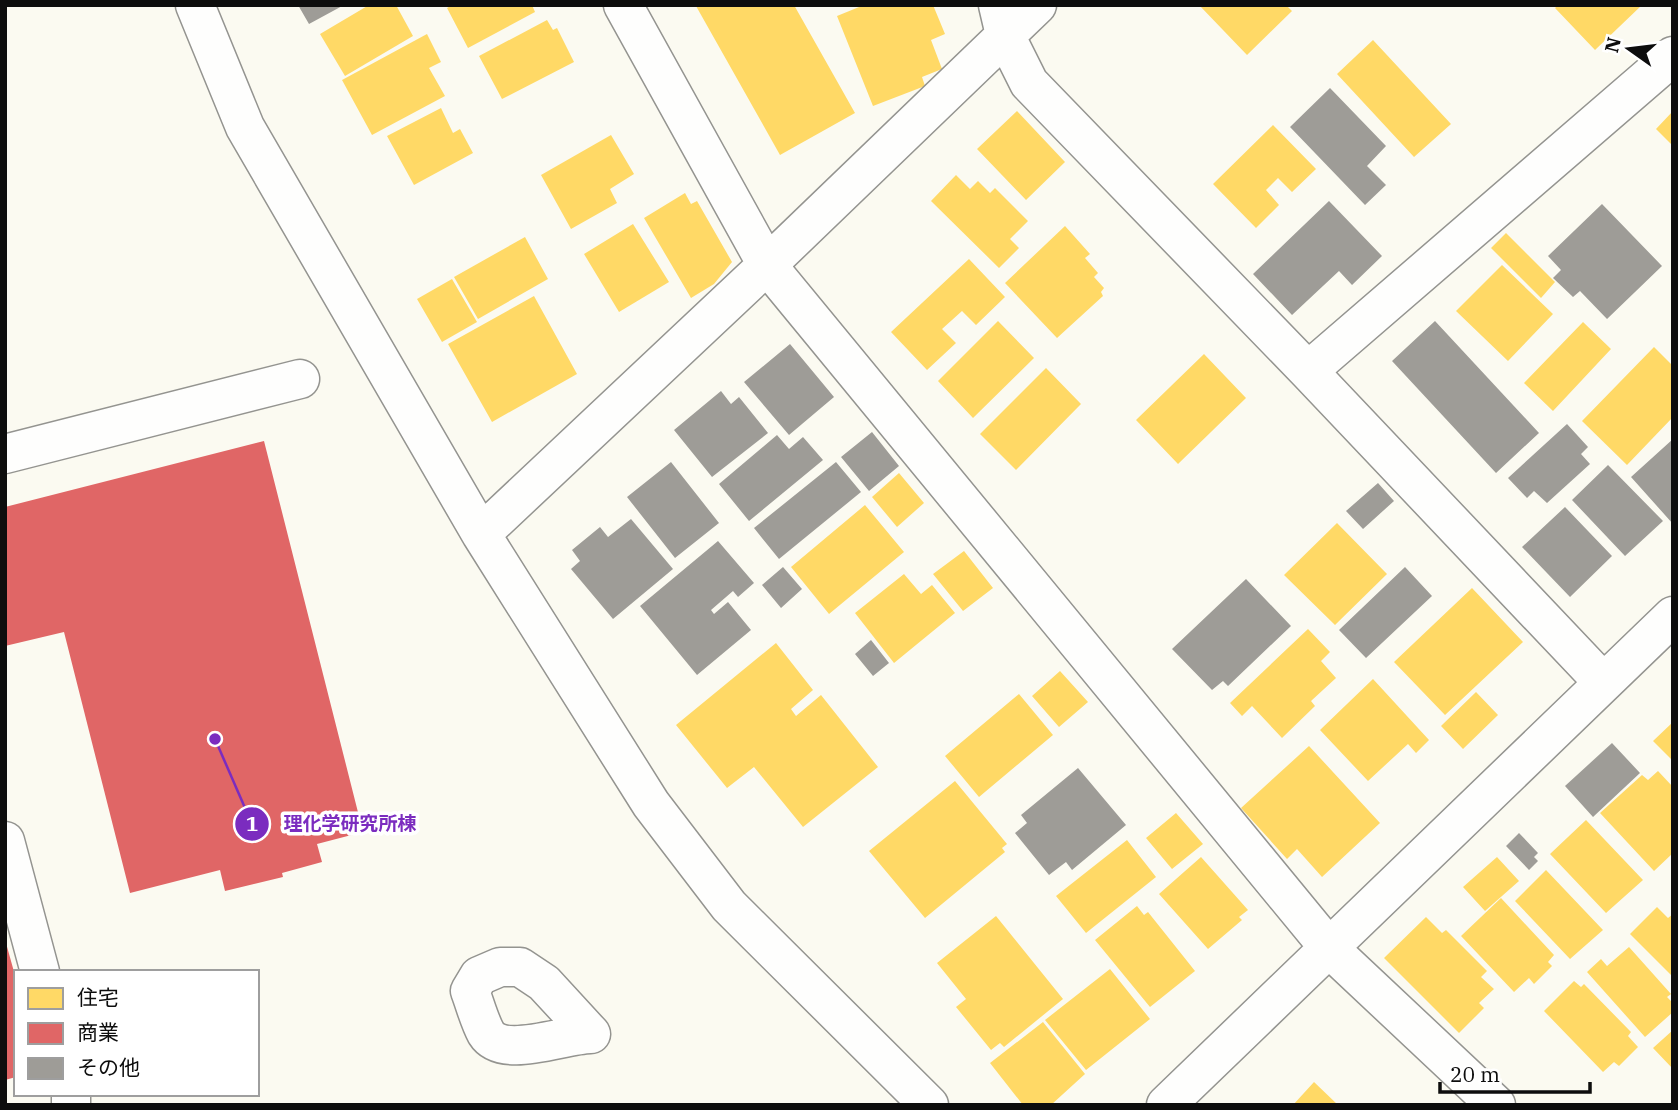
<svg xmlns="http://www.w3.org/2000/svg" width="1678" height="1110" font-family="'IBM Plex Serif','Noto Sans JP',serif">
  <rect width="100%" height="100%" fill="#fbfaf1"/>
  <!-- homes -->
  <path fill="#ffd966" d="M 369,5 L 396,5 L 413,36 L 345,76 L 320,34 Z
    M 452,5 L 532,5 L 535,12 L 468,48 L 447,8 Z
    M 794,5 L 855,113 L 780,155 L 696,6 Z
    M 864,5 L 933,5 L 945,34 L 931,40 L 942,69 L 922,77 L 925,86 L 873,106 L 837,16 Z
    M 1199,5 L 1286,5 L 1292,11 L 1247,55 Z
    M 1558,5 L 1642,5 L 1595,50 L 1555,8 Z
    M 547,20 L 553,30 L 557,28 L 574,62 L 502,99 L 479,56 Z
    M 427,34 L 441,62 L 429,68 L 445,96 L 372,135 L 342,80 Z
    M 1373,40 L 1451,124 L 1414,157 L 1337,74 Z
    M 441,108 L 453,133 L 460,129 L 473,153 L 414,185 L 387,136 Z
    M 1017,111 L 1065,162 L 1026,200 L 977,149 Z
    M 1673,111 L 1673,146 L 1656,129 Z
    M 1273,125 L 1316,169 L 1292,192 L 1278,178 L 1266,190 L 1279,205 L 1256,228 L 1213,184 Z
    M 611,135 L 634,174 L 610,189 L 617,203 L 571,229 L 541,175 Z
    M 956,175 L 970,189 L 978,181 L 990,193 L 995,188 L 1028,221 L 1010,239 L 1019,248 L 999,268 L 931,201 Z
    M 685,193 L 691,204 L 697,201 L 732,262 L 714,284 L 691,298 L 644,218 Z
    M 633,224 L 669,282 L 619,312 L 584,254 Z
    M 1065,226 L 1090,254 L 1085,258 L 1098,273 L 1094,277 L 1104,288 L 1101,292 L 1103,296 L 1057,338 L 1005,283 Z
    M 1506,233 L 1555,282 L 1541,298 L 1491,248 Z
    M 525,237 L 548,279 L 478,319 L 454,277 Z
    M 969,259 L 1005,297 L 976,325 L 962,311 L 942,329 L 956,343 L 927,370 L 891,332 Z
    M 1502,265 L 1553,314 L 1508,361 L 1456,311 Z
    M 452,279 L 477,322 L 442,342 L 417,299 Z
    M 534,296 L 577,374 L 492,422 L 448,344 Z
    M 998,321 L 1034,358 L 973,418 L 938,381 Z
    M 1583,322 L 1611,349 L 1553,411 L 1524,383 Z
    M 1654,347 L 1673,366 L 1673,417 L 1627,465 L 1582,421 Z
    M 1204,354 L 1246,398 L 1178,464 L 1136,420 Z
    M 1046,368 L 1081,404 L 1016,470 L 980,434 Z
    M 899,473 L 924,503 L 897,527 L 872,497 Z
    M 865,505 L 904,552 L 829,614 L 791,567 Z
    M 1337,523 L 1387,574 L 1335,625 L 1284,575 Z
    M 964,551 L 993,588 L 963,611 L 933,574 Z
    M 904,574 L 921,594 L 932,585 L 955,613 L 894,663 L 855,613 Z
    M 1472,588 L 1523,642 L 1445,715 L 1394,662 Z
    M 1308,629 L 1330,652 L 1321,661 L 1336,678 L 1311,701 L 1315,706 L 1282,738 L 1252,706 L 1242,716 L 1230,703 Z
    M 776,643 L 813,690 L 791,709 L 796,716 L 821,695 L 878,767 L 803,827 L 754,767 L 727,788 L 676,725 Z
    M 1060,671 L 1088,702 L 1059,727 L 1032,696 Z
    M 1373,679 L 1429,740 L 1416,753 L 1408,744 L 1368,781 L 1320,730 Z
    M 1476,692 L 1498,715 L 1463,749 L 1441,726 Z
    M 1019,694 L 1053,735 L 979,797 L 945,756 Z
    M 1673,722 L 1673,761 L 1653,741 Z
    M 1309,746 L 1380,823 L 1322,877 L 1297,849 L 1287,859 L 1241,808 Z
    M 1658,771 L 1673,787 L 1673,853 L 1654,871 L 1600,813 L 1642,775 L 1648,780 Z
    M 955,781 L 1007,844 L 1002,848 L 1005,852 L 925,918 L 869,851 Z
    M 1176,813 L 1203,844 L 1172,869 L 1146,838 Z
    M 1586,820 L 1643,880 L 1606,913 L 1550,854 Z
    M 1127,840 L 1156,877 L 1086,933 L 1056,896 Z
    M 1201,857 L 1248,910 L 1239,917 L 1242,920 L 1208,949 L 1159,894 Z
    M 1497,857 L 1519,881 L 1485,911 L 1463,887 Z
    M 1546,870 L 1603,930 L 1570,959 L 1515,901 Z
    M 1501,898 L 1554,955 L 1548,962 L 1552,966 L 1534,984 L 1529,978 L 1514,992 L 1461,936 Z
    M 1137,906 L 1144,915 L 1148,912 L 1195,971 L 1150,1007 L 1095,940 Z
    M 1657,907 L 1668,918 L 1673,914 L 1673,977 L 1630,934 Z
    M 996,916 L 1063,999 L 1004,1047 L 1000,1043 L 991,1050 L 956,1007 L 966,999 L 937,963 Z
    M 1426,917 L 1442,933 L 1446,930 L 1487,971 L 1481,977 L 1494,989 L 1479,1003 L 1484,1008 L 1459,1033 L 1384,958 Z
    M 1629,947 L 1671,994 L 1667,997 L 1673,1003 L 1673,1012 L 1645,1037 L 1587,972 L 1601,959 L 1607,966 Z
    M 1110,969 L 1150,1019 L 1086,1070 L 1045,1020 Z
    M 1574,981 L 1581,987 L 1584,984 L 1631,1032 L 1628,1036 L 1638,1047 L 1619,1066 L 1614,1062 L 1603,1072 L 1544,1011 Z
    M 1043,1022 L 1085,1074 L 1051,1105 L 1023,1105 L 990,1063 Z
    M 1673,1030 L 1673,1069 L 1653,1048 Z
    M 1314,1082 L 1338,1105 L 1293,1105 Z"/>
  <!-- shops -->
  <path fill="#e06666" d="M 264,441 L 363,832 L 317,844 L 322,862 L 282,873 L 283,877 L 225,891 L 220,870 L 130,893 L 64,632 L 5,646 L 5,507 Z
    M 6,943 L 16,979 L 16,1077 L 5,1080 Z"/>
  <!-- building -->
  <path fill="#9e9c97" d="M 298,5 L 344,5 L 309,24 Z
    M 1330,88 L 1386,146 L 1367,166 L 1386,185 L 1365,205 L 1290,127 Z
    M 1329,201 L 1382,256 L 1352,285 L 1339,271 L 1292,315 L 1253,274 Z
    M 1602,204 L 1662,266 L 1607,319 L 1580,291 L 1573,297 L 1553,278 L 1561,270 L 1548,256 Z
    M 1435,321 L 1539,433 L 1496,473 L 1392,361 Z
    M 790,344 L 834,397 L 789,435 L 744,382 Z
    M 721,391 L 731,404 L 739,397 L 768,433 L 712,477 L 674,430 Z
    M 1567,424 L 1588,447 L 1581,454 L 1590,464 L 1547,503 L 1534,491 L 1527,498 L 1508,478 Z
    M 872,432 L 899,466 L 869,491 L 841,457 Z
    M 777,435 L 789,449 L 803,437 L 823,460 L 749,521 L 719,484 Z
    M 1673,439 L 1673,524 L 1631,477 Z
    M 671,462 L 719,523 L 675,558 L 627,497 Z
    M 836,462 L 861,492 L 779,559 L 754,528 Z
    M 1608,465 L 1663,521 L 1625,556 L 1572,500 Z
    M 1378,483 L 1394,501 L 1363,529 L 1346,511 Z
    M 1565,507 L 1612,556 L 1570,597 L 1522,547 Z
    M 631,519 L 673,569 L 613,619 L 571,569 L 580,561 L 572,550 L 600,527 L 608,537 Z
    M 718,541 L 754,583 L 738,597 L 733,591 L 711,610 L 714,614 L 728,602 L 751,630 L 697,675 L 640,606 Z
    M 783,567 L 802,589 L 781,608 L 762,585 Z
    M 1405,567 L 1432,596 L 1366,658 L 1339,630 Z
    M 1246,579 L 1291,626 L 1228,686 L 1223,681 L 1212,690 L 1172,649 Z
    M 871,640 L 889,663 L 873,676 L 855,654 Z
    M 1612,743 L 1640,773 L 1593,817 L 1565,786 Z
    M 1078,768 L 1126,825 L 1072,870 L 1066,862 L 1049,875 L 1015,833 L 1027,823 L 1021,815 Z
    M 1519,833 L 1538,853 L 1534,857 L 1538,861 L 1529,870 L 1506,846 Z"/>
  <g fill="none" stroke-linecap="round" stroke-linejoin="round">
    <defs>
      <path id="minor" d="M 195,5 L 245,127 L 481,534 L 651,804 L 729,906 L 929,1105
        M 623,5 L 767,265 L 1330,949 L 1496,1105
        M 998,5 L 1005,35 L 1029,83 L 1308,371 L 1602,681
        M 1308,371 L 1673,56
        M 5,454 L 300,379
        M 481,534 L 767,265 L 1037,5
        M 5,841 L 40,972
        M 500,967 L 520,967 L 544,983 L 591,1034 C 564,1034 503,1060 486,1033 C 479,1020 475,1004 470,991 L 479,976 Z
        M 71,1105 L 71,1094
        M 1166,1105 L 1673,616"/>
    </defs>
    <!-- minor casing -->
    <use href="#minor" stroke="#949490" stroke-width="41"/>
    <!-- minor -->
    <use href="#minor" stroke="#fefefd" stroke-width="38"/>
  </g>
  <!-- callouts -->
  <path fill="none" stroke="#7b2cbf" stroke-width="2.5" d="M215 739L252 824"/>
  <g fill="#7b2cbf" stroke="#fff" stroke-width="2.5">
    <circle cx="215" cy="739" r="7"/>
    <circle cx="252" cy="824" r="18"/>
  </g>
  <g font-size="21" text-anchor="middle" font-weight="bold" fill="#fff">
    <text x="252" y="831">1</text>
  </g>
  <g font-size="19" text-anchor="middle" font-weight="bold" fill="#7b2cbf" stroke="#fff" stroke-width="7" stroke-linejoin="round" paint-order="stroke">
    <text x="350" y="830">理化学研究所棟</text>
  </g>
  <!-- border -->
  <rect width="1678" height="1110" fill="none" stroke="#0d0d0d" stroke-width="14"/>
  <!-- legend -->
  <rect x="14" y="970" width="245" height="126" fill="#ffffff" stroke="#9e9e9e" stroke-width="2"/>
  <rect x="28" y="988" width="35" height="21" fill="#ffd966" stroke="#9e9e9e" stroke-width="2"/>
  <text x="77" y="1005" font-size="21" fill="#0d0d0d">住宅</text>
  <rect x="28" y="1023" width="35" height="21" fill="#e06666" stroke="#9e9e9e" stroke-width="2"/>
  <text x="77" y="1040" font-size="21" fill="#0d0d0d">商業</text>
  <rect x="28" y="1058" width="35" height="21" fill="#9e9c97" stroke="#9e9e9e" stroke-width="2"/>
  <text x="77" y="1075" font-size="21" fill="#0d0d0d">その他</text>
  <!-- north arrow -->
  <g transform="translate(1629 49) rotate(284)" stroke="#ffffff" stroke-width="5" paint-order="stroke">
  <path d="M0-5L12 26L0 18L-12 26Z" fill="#0d0d0d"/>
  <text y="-10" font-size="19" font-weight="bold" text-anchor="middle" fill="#0d0d0d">N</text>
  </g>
  <!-- scale -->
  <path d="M1440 1082v10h150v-10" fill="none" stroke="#0d0d0d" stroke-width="3.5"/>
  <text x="1450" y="1082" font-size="21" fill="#0d0d0d" stroke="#ffffff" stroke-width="5" paint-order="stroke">20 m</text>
</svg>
